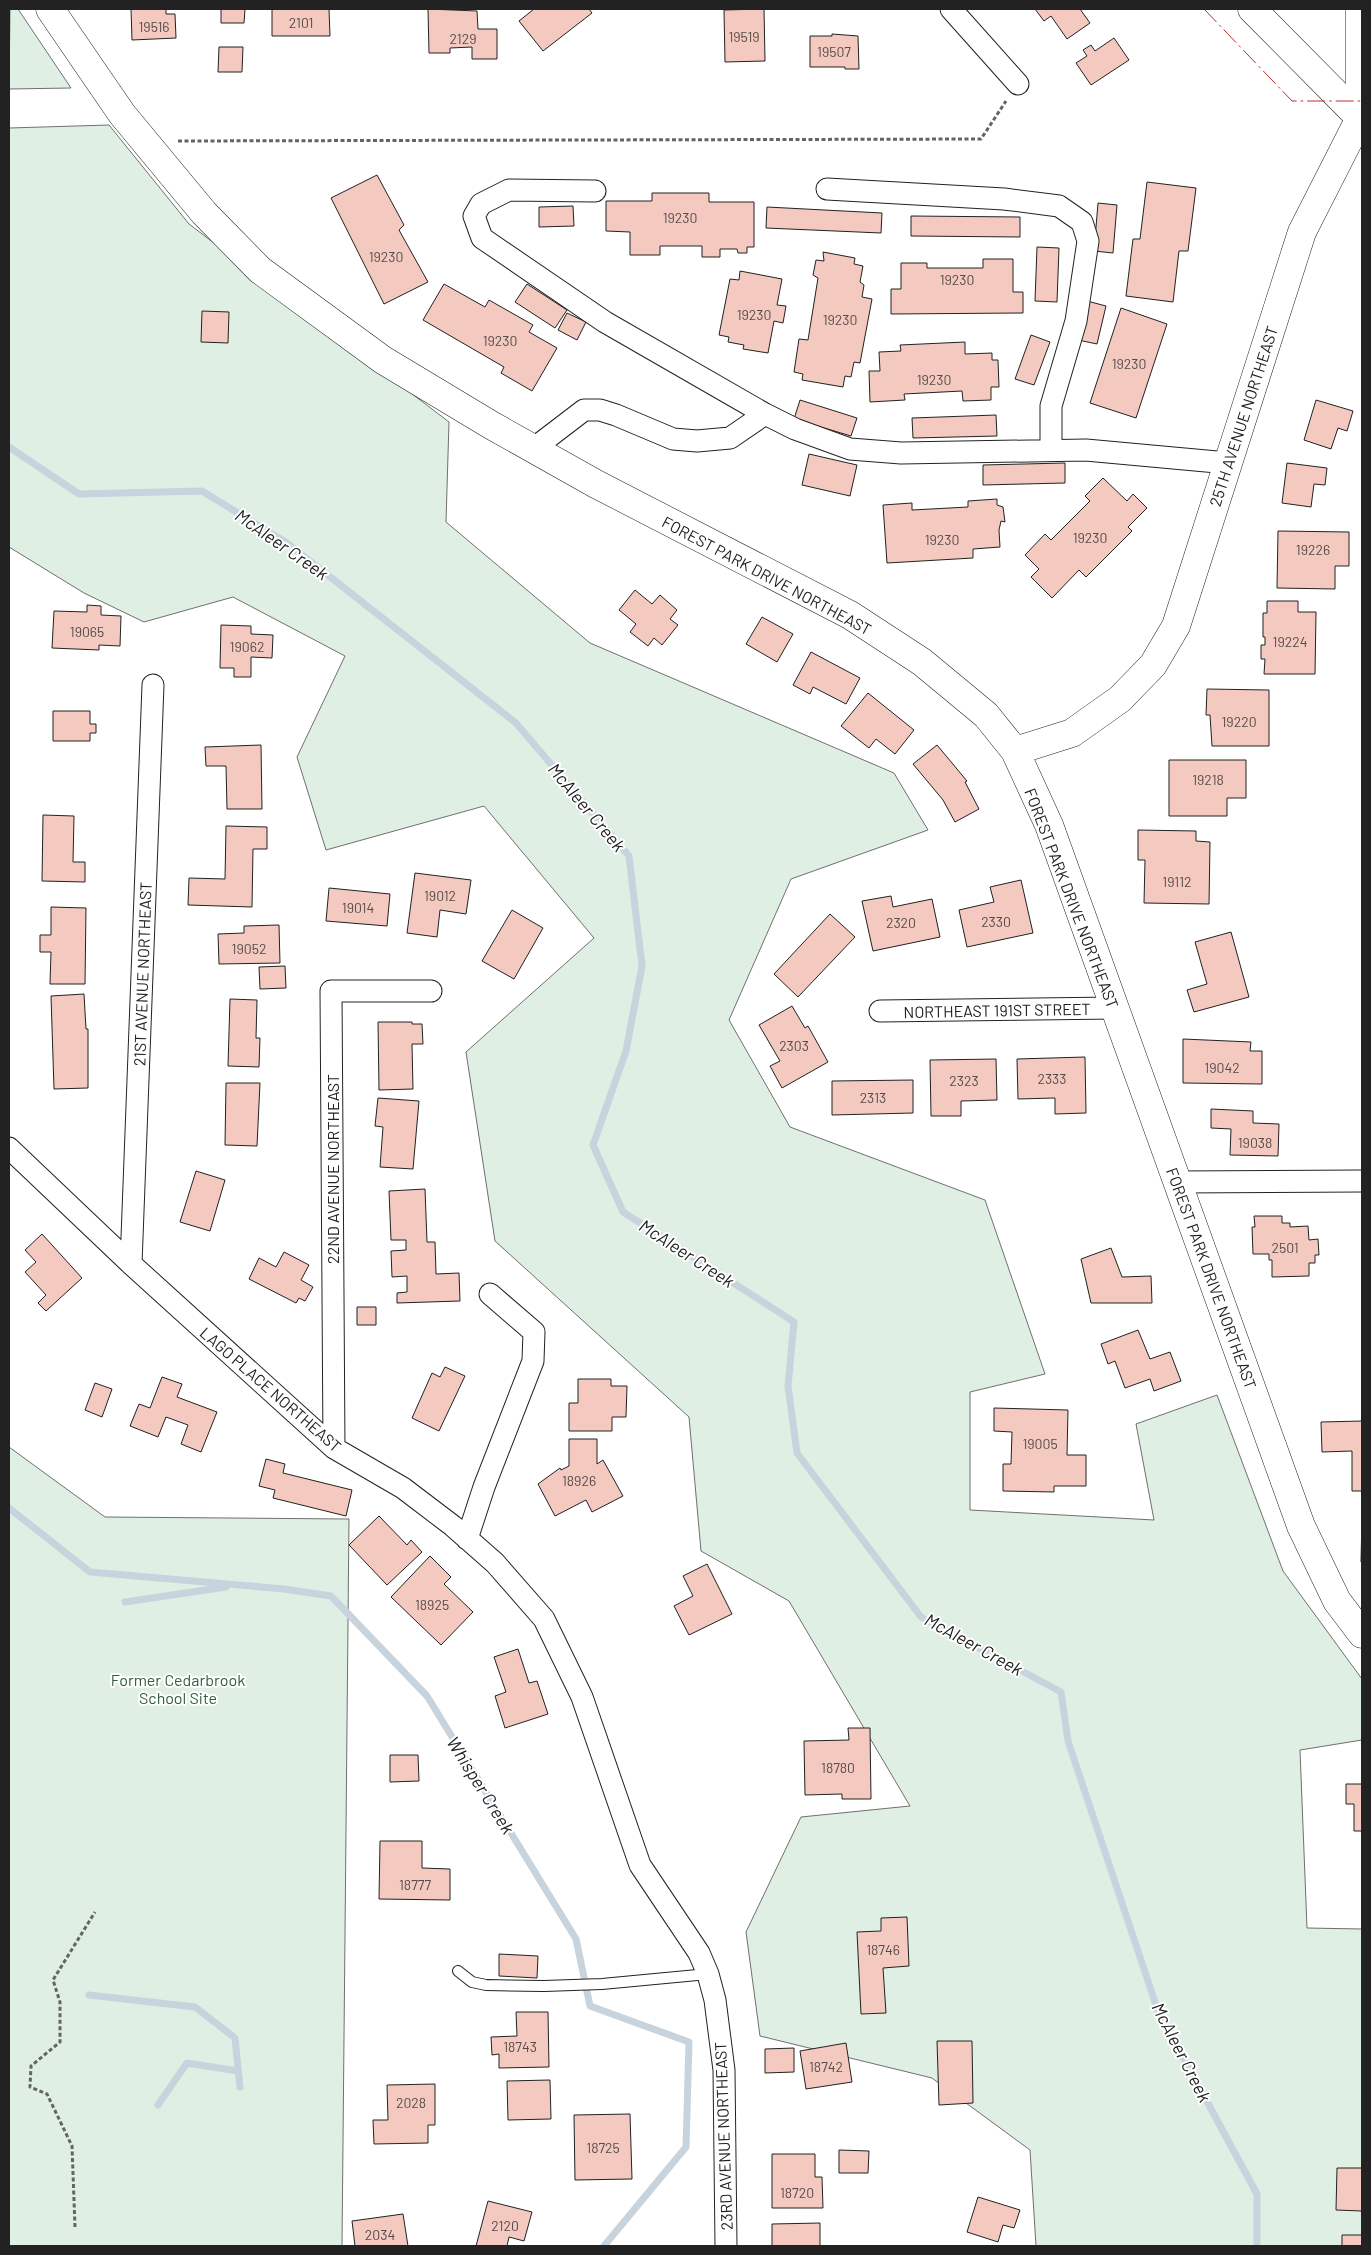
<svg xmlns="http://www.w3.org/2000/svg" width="1371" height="2255" font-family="Barlow,sans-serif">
  <rect width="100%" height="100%" fill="#fff"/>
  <!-- green -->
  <path fill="#e0efe3" stroke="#6f6f6f" d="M 10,9 L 18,9 L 71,88 L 9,89 Z
    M 109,125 L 189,224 L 449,422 L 446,522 L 590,643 L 894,773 L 928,830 L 791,879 L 729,1020 L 790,1127 L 985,1200 L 1045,1374 L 970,1392 L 970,1510 L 1154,1520 L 1136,1424 L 1217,1395 L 1283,1571 L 1362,1679 L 1362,1740 L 1300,1750 L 1307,1928 L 1362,1929 L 1362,2246 L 1036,2246 L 1030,2150 L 932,2078 L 760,2036 L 746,1932 L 801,1817 L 910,1806 L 789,1601 L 701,1551 L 689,1417 L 495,1241 L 466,1052 L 594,938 L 484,806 L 326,850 L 297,757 L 345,656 L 233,597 L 144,622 L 84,593 L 9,547 L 9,128 Z
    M 9,1447 L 105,1517 L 349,1519 L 342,2246 L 9,2246 Z"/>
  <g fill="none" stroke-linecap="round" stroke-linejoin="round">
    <!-- stream -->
    <path stroke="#c7d3dd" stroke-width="7" d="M 9,447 L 79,494 L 202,491 L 287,543 L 516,723 L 629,856 L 642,966 L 626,1051 L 593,1145 L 623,1212 L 794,1322 L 788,1386 L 797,1453 L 921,1617 L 1061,1692 L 1068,1741 L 1158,2011 L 1257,2194 L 1257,2246
      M 9,1508 L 90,1572 L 284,1589 L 331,1596 L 427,1696 L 576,1939 L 590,2006 L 689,2042 L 686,2147 L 604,2246
      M 125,1602 L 226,1587
      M 89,1995 L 195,2007 L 235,2038 L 240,2087
      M 158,2105 L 187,2063 L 238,2071"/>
  </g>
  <!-- building -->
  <path fill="#f3c9c0" stroke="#222" d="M 131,9 L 166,9 L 166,14 L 175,14 L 176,38 L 132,40 Z
    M 221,9 L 245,9 L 244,23 L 221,23 Z
    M 272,9 L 329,9 L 330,36 L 272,36 Z
    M 428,9 L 477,11 L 478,29 L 497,29 L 497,59 L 472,59 L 472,47 L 450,48 L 450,53 L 429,53 Z
    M 534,9 L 589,9 L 592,13 L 543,51 L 519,21 Z
    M 764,9 L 765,61 L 725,62 L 724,10 Z
    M 1035,9 L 1080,9 L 1090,23 L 1067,39 L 1051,16 L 1044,21 Z
    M 832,34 L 858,36 L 859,69 L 845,69 L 845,67 L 810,67 L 810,36 L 832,36 Z
    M 1114,38 L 1129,60 L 1091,85 L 1076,63 L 1087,56 L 1083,50 L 1091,45 L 1095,51 Z
    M 219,47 L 243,47 L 242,72 L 218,72 Z
    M 377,175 L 404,225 L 399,230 L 428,282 L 384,304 L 331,198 Z
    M 1147,182 L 1196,188 L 1188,251 L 1179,251 L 1173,302 L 1126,296 L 1133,239 L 1140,239 Z
    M 652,193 L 709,193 L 709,202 L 754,202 L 754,247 L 747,247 L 747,253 L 738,253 L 737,249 L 720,249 L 720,257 L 702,257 L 702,246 L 660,246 L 660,255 L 630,255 L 630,232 L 606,231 L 606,201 L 652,201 Z
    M 1098,203 L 1117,205 L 1113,253 L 1094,251 Z
    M 573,206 L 574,226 L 539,227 L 539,207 Z
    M 767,207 L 882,213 L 881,233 L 766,228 Z
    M 911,216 L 1020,217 L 1020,237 L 911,236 Z
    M 1037,247 L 1059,248 L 1057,302 L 1035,301 Z
    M 823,252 L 855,258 L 854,264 L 863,266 L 860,282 L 864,285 L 862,297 L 872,299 L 860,363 L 854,362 L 851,377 L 845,376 L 843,387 L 802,380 L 803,374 L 794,372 L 799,339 L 808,340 L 818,278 L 813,275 L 816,260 L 824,261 Z
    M 983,259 L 1013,259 L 1013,292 L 1023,292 L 1023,313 L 891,314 L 891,289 L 901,289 L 901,263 L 927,263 L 927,268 L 983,268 Z
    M 740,271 L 782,279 L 777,305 L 786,306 L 783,323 L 774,321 L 768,353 L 743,349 L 744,345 L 728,342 L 729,337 L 719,335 L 730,279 L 739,280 Z
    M 444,284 L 485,307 L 489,300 L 533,325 L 529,332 L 557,348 L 532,391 L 501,373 L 504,367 L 423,320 Z
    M 527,284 L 567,310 L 555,328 L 515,302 Z
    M 1087,301 L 1106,306 L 1097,344 L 1078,340 Z
    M 1121,308 L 1167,324 L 1136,418 L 1090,403 Z
    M 202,311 L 229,312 L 228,343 L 201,342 Z
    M 567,313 L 586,322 L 577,340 L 558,330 Z
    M 1031,335 L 1050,342 L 1034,385 L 1015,379 Z
    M 965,342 L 965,354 L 992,353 L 992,360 L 998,360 L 999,387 L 991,387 L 991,400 L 963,401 L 962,391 L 904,394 L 905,400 L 870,402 L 869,371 L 880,371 L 879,352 L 901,351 L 900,345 Z
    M 800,400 L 857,418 L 851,436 L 794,419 Z
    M 1316,400 L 1353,411 L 1347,431 L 1338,428 L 1331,449 L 1304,440 Z
    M 996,415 L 997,436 L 913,438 L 912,418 Z
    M 809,454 L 857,465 L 850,496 L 802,485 Z
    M 1065,463 L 1065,483 L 983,485 L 983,465 Z
    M 1287,463 L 1327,468 L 1325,485 L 1314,484 L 1311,507 L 1282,503 Z
    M 1103,478 L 1127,501 L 1133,494 L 1147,508 L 1128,527 L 1132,531 L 1086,577 L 1079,570 L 1052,598 L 1031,577 L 1039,569 L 1025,555 L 1045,534 L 1051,540 L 1090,501 L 1085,496 Z
    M 997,499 L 997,505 L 1003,507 L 1005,522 L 1001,521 L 999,530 L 1000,547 L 973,549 L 973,558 L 887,563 L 883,505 L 912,503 L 912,510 L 968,507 L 968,501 Z
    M 1278,531 L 1349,532 L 1349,566 L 1335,566 L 1335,589 L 1277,588 Z
    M 635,590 L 652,604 L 660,595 L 677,610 L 670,619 L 678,625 L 662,645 L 654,638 L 648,646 L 630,632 L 636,624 L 619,610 Z
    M 1267,601 L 1298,601 L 1298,612 L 1316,612 L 1315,674 L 1264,674 L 1265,659 L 1261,659 L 1261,645 L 1265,645 L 1265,637 L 1263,637 L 1263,613 L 1267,613 Z
    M 87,605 L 101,606 L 101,615 L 121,616 L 120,646 L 99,645 L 99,650 L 52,648 L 54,611 L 87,612 Z
    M 762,617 L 793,634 L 777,662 L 746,644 Z
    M 221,625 L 251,626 L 251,634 L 273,635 L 272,658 L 251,657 L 251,677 L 234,677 L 234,668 L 220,668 Z
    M 811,652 L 860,678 L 846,704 L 813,687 L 810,694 L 793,685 Z
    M 1207,689 L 1269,690 L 1269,746 L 1212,746 L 1210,715 L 1206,715 Z
    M 868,693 L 914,730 L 895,754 L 876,739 L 869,748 L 841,726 Z
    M 53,711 L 90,711 L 90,724 L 96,724 L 96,733 L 90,733 L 90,741 L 53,741 Z
    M 261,745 L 262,809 L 227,809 L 226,766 L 206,766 L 205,747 Z
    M 937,745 L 967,781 L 965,782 L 979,809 L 955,822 L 943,800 L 913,764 Z
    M 1169,760 L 1246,760 L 1246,798 L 1227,798 L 1227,816 L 1169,816 Z
    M 43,815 L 74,816 L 73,862 L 85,862 L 85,882 L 42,881 Z
    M 226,826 L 267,827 L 267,849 L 253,849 L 252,907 L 188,905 L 189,878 L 225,879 Z
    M 1138,830 L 1196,831 L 1196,841 L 1210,842 L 1209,904 L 1144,903 L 1145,860 L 1138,860 Z
    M 415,873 L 471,880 L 466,914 L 440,910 L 437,937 L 407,933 Z
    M 1021,880 L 1033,933 L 967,947 L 959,910 L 994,902 L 990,887 Z
    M 329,888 L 390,894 L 387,926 L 326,921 Z
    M 891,896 L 893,907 L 932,899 L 940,937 L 873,951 L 862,901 Z
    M 51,907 L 86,908 L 85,984 L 50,984 L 51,952 L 40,952 L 40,935 L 51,935 Z
    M 512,910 L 543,928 L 514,979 L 482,961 Z
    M 830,914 L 855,937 L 798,997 L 774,974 Z
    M 279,925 L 280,963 L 219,964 L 218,934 L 244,933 L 244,926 Z
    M 1231,932 L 1249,997 L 1194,1012 L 1187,990 L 1207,984 L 1195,942 Z
    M 285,966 L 286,988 L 260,989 L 259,967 Z
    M 84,994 L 86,1029 L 88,1029 L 88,1088 L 54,1089 L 51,996 Z
    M 230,999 L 257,1000 L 256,1038 L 260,1038 L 259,1067 L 228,1066 Z
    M 792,1006 L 805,1028 L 808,1026 L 828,1062 L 782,1088 L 770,1066 L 780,1061 L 759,1025 Z
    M 378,1022 L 412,1022 L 412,1024 L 422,1024 L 423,1044 L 412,1044 L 413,1089 L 379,1090 Z
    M 1183,1039 L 1251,1042 L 1250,1051 L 1262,1051 L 1262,1084 L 1183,1083 Z
    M 1085,1057 L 1086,1113 L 1055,1114 L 1055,1098 L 1018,1099 L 1017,1059 Z
    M 996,1059 L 997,1100 L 961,1101 L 961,1116 L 931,1116 L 930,1060 Z
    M 913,1080 L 913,1113 L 832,1115 L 832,1081 Z
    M 226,1083 L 260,1083 L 257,1146 L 225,1145 Z
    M 378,1098 L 419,1101 L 413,1169 L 380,1167 L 383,1127 L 375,1126 Z
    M 1211,1109 L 1253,1111 L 1253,1123 L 1279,1124 L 1278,1156 L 1230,1155 L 1231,1129 L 1211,1128 Z
    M 196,1171 L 225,1180 L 210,1231 L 180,1222 Z
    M 425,1189 L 427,1242 L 435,1242 L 436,1274 L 459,1273 L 460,1301 L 397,1303 L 397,1293 L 407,1292 L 407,1276 L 392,1277 L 391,1251 L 406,1250 L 406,1240 L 391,1240 L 389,1191 Z
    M 1254,1216 L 1282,1216 L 1282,1223 L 1290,1223 L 1290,1227 L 1308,1226 L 1309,1240 L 1318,1239 L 1319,1255 L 1315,1255 L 1315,1263 L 1309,1263 L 1309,1276 L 1272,1277 L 1272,1260 L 1269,1260 L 1269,1254 L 1253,1254 L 1252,1227 L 1255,1227 Z
    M 42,1234 L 82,1278 L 46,1311 L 38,1303 L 46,1295 L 25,1272 L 36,1262 L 25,1250 Z
    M 1111,1248 L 1122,1277 L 1151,1276 L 1152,1303 L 1091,1303 L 1081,1259 Z
    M 284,1252 L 309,1265 L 301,1280 L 313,1287 L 305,1301 L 299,1298 L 296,1303 L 249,1279 L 259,1258 L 276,1267 Z
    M 357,1307 L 376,1307 L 376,1325 L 357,1325 Z
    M 1138,1330 L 1150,1359 L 1170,1352 L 1181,1381 L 1154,1391 L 1150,1379 L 1125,1388 L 1115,1361 L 1108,1364 L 1101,1344 Z
    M 445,1367 L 465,1376 L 439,1431 L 412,1418 L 432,1373 L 440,1377 Z
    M 162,1377 L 182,1384 L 177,1397 L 217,1412 L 201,1452 L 181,1444 L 188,1425 L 166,1417 L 158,1437 L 130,1426 L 139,1404 L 150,1408 Z
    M 578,1379 L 611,1379 L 611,1386 L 627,1386 L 626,1417 L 612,1417 L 612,1431 L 569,1431 L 569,1403 L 578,1403 Z
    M 95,1383 L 112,1389 L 102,1417 L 85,1410 Z
    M 994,1408 L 1068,1410 L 1067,1455 L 1086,1455 L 1086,1486 L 1054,1486 L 1054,1492 L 1003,1491 L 1003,1464 L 1011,1464 L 1012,1432 L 994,1431 Z
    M 1362,1421 L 1362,1491 L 1352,1491 L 1352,1451 L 1322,1452 L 1321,1422 Z
    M 569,1439 L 597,1439 L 597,1464 L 603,1460 L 623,1496 L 592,1512 L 586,1500 L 555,1516 L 538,1484 L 560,1468 L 561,1470 L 569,1466 Z
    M 266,1459 L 285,1464 L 283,1473 L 352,1490 L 346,1516 L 273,1498 L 275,1490 L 259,1486 Z
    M 1362,1515 L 1362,1562 L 1361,1562 Z
    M 379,1516 L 407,1545 L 411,1540 L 422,1552 L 387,1585 L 349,1545 Z
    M 430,1556 L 451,1577 L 444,1584 L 473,1612 L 441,1645 L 391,1597 Z
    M 707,1564 L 732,1614 L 689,1635 L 674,1606 L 693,1596 L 683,1576 Z
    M 518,1649 L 529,1683 L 537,1681 L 548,1714 L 505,1728 L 495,1696 L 506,1692 L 494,1657 Z
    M 848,1728 L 870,1728 L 871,1799 L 842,1799 L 842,1794 L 805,1795 L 804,1741 L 849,1740 Z
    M 390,1755 L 418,1755 L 419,1781 L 390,1782 Z
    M 1346,1784 L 1362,1784 L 1362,1831 L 1354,1831 L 1354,1804 L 1346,1804 Z
    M 380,1841 L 422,1841 L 422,1868 L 450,1869 L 450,1900 L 379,1899 Z
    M 907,1917 L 909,1966 L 883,1968 L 886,2013 L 861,2014 L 857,1932 L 881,1931 L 881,1918 Z
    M 499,1954 L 538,1956 L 537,1978 L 499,1976 Z
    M 516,2012 L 548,2012 L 549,2067 L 499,2068 L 499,2054 L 492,2055 L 491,2037 L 517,2036 Z
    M 937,2041 L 972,2041 L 973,2103 L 939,2105 Z
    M 846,2043 L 852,2082 L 806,2089 L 800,2051 Z
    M 794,2048 L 794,2072 L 765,2073 L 765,2049 Z
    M 550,2080 L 551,2119 L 508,2120 L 507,2081 Z
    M 435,2084 L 435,2125 L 428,2125 L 428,2143 L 374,2144 L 373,2120 L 388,2120 L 387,2085 Z
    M 630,2114 L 632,2179 L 575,2180 L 574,2115 Z
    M 839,2150 L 869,2151 L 868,2173 L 839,2173 Z
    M 772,2154 L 815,2154 L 815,2177 L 822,2177 L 823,2208 L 772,2208 Z
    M 1337,2168 L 1362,2168 L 1362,2211 L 1336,2210 Z
    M 978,2197 L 1020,2210 L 1014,2228 L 1003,2225 L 998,2242 L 967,2232 Z
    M 488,2201 L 532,2212 L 524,2241 L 509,2237 L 507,2246 L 476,2246 Z
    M 403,2214 L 408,2246 L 355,2246 L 352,2221 Z
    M 820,2223 L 820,2246 L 772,2246 L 772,2224 Z
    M 1342,2235 L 1362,2235 L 1362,2246 L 1342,2246 Z"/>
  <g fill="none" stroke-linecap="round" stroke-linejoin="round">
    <defs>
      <path id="lane" d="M 458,1971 L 472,1982 L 486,1985 L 544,1986 L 602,1984 L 708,1974"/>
      <path id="street" d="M 951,9 L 1018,84
        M 827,189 L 1004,199 L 1059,206 L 1082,222 L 1088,241 L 1076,321 L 1051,406 L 1051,450
        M 595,191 L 509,190 L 481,204 L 474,216 L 482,238 L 605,322 L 765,414 L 795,429 L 850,449 L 901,453 L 1086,450 L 1228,463
        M 533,449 L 584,410 L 600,410 L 616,415 L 673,439 L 697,441 L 730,438 L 765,414
        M 880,1011 L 1114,1008
        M 9,1148 L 131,1264 L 334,1448 L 403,1488 L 453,1526 L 495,1563 L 544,1619 L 582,1697 L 640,1865 L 699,1953 L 708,1974 L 715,2000 L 724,2070 L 726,2246
        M 1177,1182 L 1362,1181
        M 131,1264 L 153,685
        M 334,1448 L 331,991 L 431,991
        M 467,1539 L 484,1487 L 533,1361 L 534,1332 L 490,1294"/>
      <path id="secondary" d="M 50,9 L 122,114 L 204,213 L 260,270 L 383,360 L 491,425 L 596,484 L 850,615 L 922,662 L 986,715 L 1015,751 L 1049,825 L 1301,1526 L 1337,1601 L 1362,1634
        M 1015,751 L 1072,733 L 1120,699 L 1153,665 L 1176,626 L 1302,232 L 1360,118 L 1360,9"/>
      <path id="primary" d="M 1252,9 L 1362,120"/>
    </defs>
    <!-- lane casing -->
    <use href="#lane" stroke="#222" stroke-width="12"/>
    <!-- street casing -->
    <use href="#street" stroke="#222" stroke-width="23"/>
    <!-- secondary casing -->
    <use href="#secondary" stroke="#222" stroke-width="29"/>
    <!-- primary casing -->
    <use href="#primary" stroke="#222" stroke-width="29"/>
    <!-- path -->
    <path stroke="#646464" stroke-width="3" stroke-dasharray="4 2.5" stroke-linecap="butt" d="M 178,141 L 981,139 L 1006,101
      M 75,2227 L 72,2146 L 47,2094 L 30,2087 L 31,2066 L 60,2042 L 60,2002 L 53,1980 L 95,1912"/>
    <!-- lane -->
    <use href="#lane" stroke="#fff" stroke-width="10"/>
    <!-- street -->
    <use href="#street" stroke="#fff" stroke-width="21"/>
    <!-- secondary -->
    <use href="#secondary" stroke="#fff" stroke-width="28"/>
    <!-- primary -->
    <use href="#primary" stroke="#fff" stroke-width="28"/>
    <!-- power -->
    <path stroke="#c62828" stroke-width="1" stroke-dasharray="18 4 2.5 4" stroke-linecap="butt" d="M 1204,9 L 1292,101 L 1362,101"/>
  </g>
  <g text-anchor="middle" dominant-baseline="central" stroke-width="4" stroke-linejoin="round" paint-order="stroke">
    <!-- number labels -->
    <g font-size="14" fill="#564c4a">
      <text x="301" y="22">2101</text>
      <text x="154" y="26">19516</text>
      <text x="744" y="36">19519</text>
      <text x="463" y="38">2129</text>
      <text x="834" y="51">19507</text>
      <text x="680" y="217">19230</text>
      <text x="386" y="256">19230</text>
      <text x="957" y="279">19230</text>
      <text x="754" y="314">19230</text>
      <text x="840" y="319">19230</text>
      <text x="500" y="340">19230</text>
      <text x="1129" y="363">19230</text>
      <text x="934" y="379">19230</text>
      <text x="1090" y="537">19230</text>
      <text x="942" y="539">19230</text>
      <text x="1313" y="549">19226</text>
      <text x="87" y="631">19065</text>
      <text x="1290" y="641">19224</text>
      <text x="247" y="646">19062</text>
      <text x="1239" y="721">19220</text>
      <text x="1208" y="779">19218</text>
      <text x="1177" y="881">19112</text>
      <text x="440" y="895">19012</text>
      <text x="358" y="907">19014</text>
      <text x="996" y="921">2330</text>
      <text x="901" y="922">2320</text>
      <text x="249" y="948">19052</text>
      <text x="794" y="1045">2303</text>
      <text x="1222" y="1067">19042</text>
      <text x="1052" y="1078">2333</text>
      <text x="964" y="1080">2323</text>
      <text x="873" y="1097">2313</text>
      <text x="1255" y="1142">19038</text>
      <text x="1285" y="1247">2501</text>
      <text x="1040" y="1443">19005</text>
      <text x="579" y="1480">18926</text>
      <text x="432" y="1604">18925</text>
      <text x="838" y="1767">18780</text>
      <text x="415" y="1884">18777</text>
      <text x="883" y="1949">18746</text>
      <text x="520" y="2046">18743</text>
      <text x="826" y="2066">18742</text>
      <text x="411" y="2102">2028</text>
      <text x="603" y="2147">18725</text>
      <text x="797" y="2192">18720</text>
      <text x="505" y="2225">2120</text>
      <text x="380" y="2234">2034</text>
    </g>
    <!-- street labels -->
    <g font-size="16" fill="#222" stroke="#fff">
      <text transform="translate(1243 416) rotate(-72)">25TH AVENUE NORTHEAST</text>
      <text transform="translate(767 575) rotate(28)">FOREST PARK DRIVE NORTHEAST</text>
      <text transform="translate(1072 898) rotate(69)">FOREST PARK DRIVE NORTHEAST</text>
      <text transform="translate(142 974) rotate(-88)">21ST AVENUE NORTHEAST</text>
      <text transform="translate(997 1010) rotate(-1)">NORTHEAST 191ST STREET</text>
      <text transform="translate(332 1169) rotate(-90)">22ND AVENUE NORTHEAST</text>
      <text transform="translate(1212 1278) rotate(70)">FOREST PARK DRIVE NORTHEAST</text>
      <text transform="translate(271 1389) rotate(41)">LAGO PLACE NORTHEAST</text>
      <text transform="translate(723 2136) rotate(-92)">23RD AVENUE NORTHEAST</text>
    </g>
    <!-- park labels -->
    <g font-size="16" fill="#2f5e38" stroke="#fff">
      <text x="178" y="1679">Former Cedarbrook<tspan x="178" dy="18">School Site</tspan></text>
    </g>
    <!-- water labels -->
    <g font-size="18" font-style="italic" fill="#222" stroke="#fff">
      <text transform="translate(282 544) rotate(35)">McAleer Creek</text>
      <text transform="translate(587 807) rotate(50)">McAleer Creek</text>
      <text transform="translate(687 1253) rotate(33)">McAleer Creek</text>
      <text transform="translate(974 1644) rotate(29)">McAleer Creek</text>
      <text transform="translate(481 1785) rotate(58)">Whisper Creek</text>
      <text transform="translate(1182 2052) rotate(63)">McAleer Creek</text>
    </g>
  </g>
  <!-- border -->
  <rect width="1371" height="2255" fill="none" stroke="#222222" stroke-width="20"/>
</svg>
